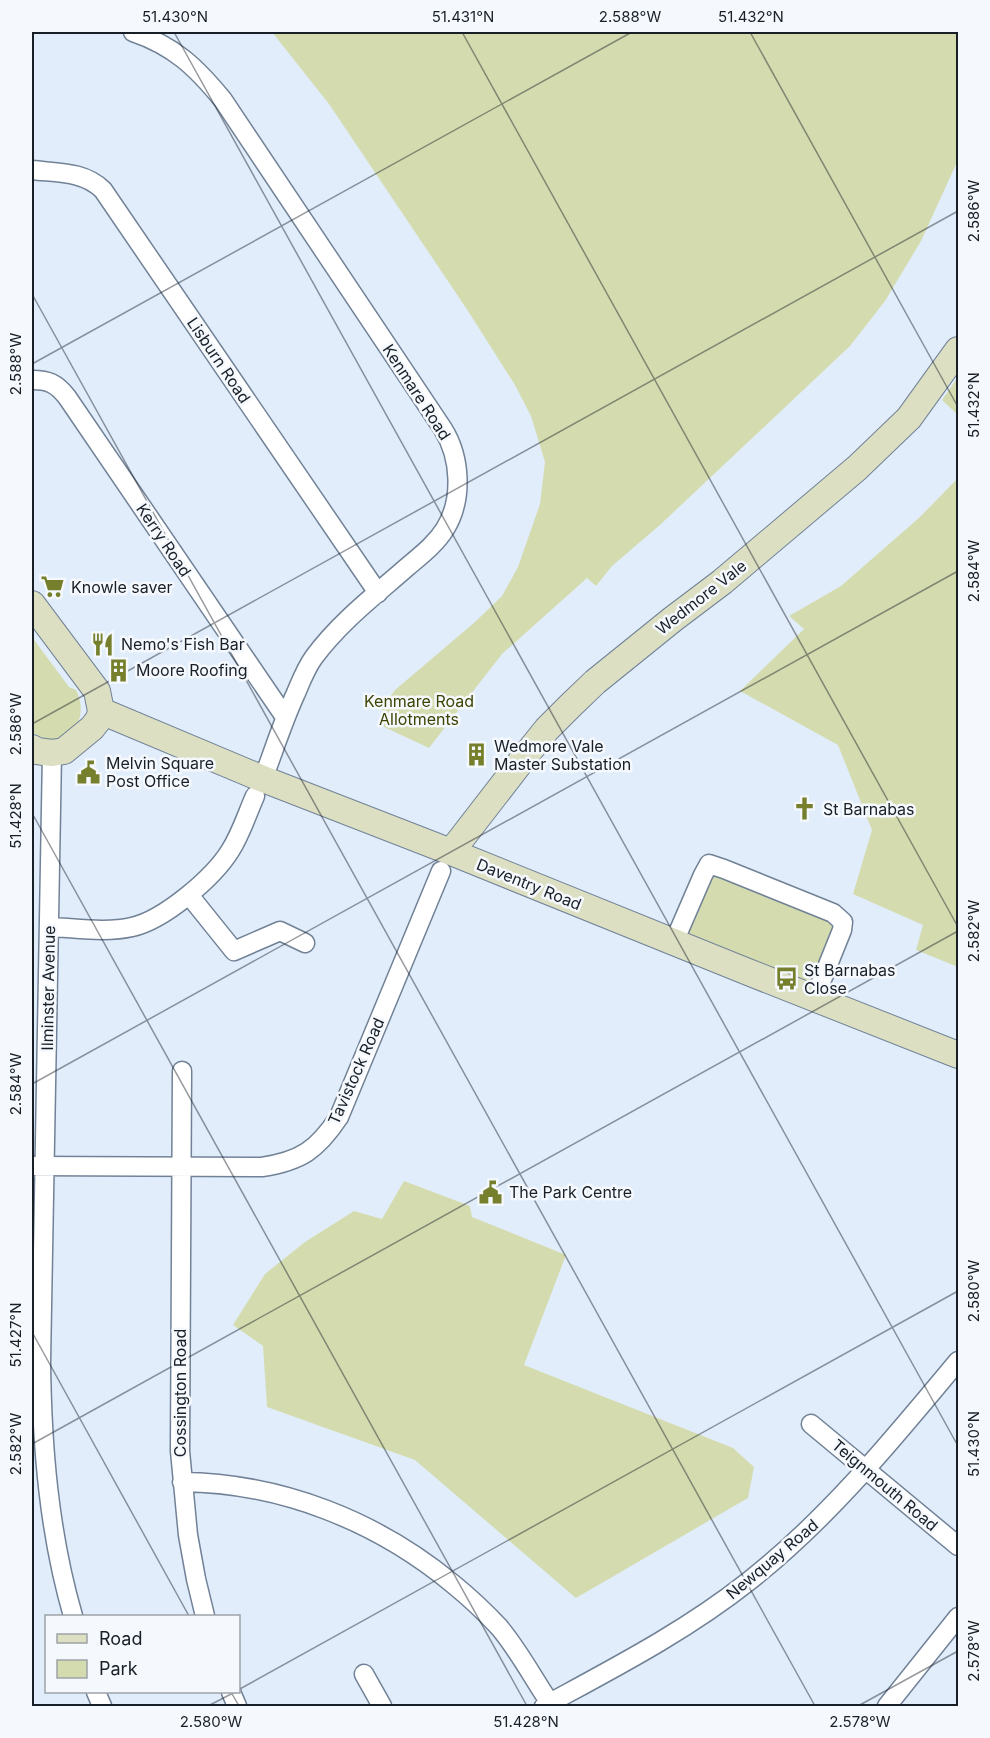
<svg xmlns="http://www.w3.org/2000/svg" width="990" height="1738" font-family="Inter,sans-serif">
  <rect width="100%" height="100%" fill="#e1edfb"/>
  <!-- green -->
  <path fill="#d4dcaf" d="M 272,32 L 958,32 L 958,160 L 921,241 L 885,301 L 850,346 L 661,524 L 612,566 L 596,586 L 587,578 L 502,654 L 429,748 L 384,727 L 382,708 L 395,690 L 475,622 L 502,596 L 518,567 L 540,504 L 545,462 L 531,416 L 515,385 L 468,311 L 329,104 Z
    M 958,377 L 958,415 L 942,400 Z
    M 958,478 L 958,967 L 916,950 L 923,925 L 853,894 L 872,830 L 838,745 L 740,691 L 804,629 L 789,616 L 841,586 L 920,517 Z
    M 32,637 L 69,687 L 76,690 C 93,723 62,754 32,732 Z
    M 715,874 L 840,922 L 812,987 L 684,937 L 708,878 Z
    M 404,1181 L 470,1206 L 472,1217 L 566,1255 L 524,1365 L 733,1448 L 754,1467 L 748,1498 L 576,1598 L 415,1460 L 267,1407 L 263,1346 L 233,1325 L 265,1274 L 305,1242 L 354,1211 L 382,1219 Z"/>
  <g fill="none" stroke-linecap="round" stroke-linejoin="round">
    <defs>
      <path id="street" d="M 133,32 C 174,46 196,67 223,100 L 443,429 C 461,458 463,500 445,529 C 435,545 420,556 406,568 C 374,596 340,622 314,657 C 306,668 301,681 296,693 C 283,721 274,750 263,779
        M 32,170 C 57,173 84,171 103,190 L 378,593
        M 32,380 C 48,380 56,383 67,397 L 285,717
        M 52,753 L 41,1362 C 42,1448 49,1533 73,1616
        M 189,895 L 234,951 L 280,931 L 305,943
        M 49,927 C 76,928 106,933 132,927 C 164,920 213,878 230,851 C 241,834 247,814 255,796
        M 674,942 L 703,875 L 709,864 L 724,869 L 833,913 L 843,922 L 842,930 L 815,997
        M 182,1071 L 180,1451 L 188,1535 L 196,1579 L 205,1616
        M 32,1166 L 262,1167 C 301,1161 317,1150 339,1117 L 441,871
        M 811,1424 L 958,1546
        M 182,1482 C 281,1483 377,1521 453,1584 C 469,1597 485,1612 499,1627 C 520,1652 534,1680 552,1706
        M 364,1674 L 382,1706
        M 96,1692 L 102,1706
        M 231,1692 L 237,1706
        M 544,1706 C 614,1668 686,1631 749,1581 C 829,1518 893,1439 958,1361
        M 887,1706 L 958,1617"/>
      <path id="secondary" d="M 32,604 L 97,691 L 101,711 L 99,719 L 92,728 L 64,751 L 52,753 L 37,751 L 32,748
        M 101,711 L 263,779 L 451,852 L 748,972 L 958,1055
        M 451,852 L 526,755 L 547,729 L 570,706 L 595,682 L 673,619 L 722,582 L 857,468 L 909,418 L 958,350"/>
    </defs>
    <!-- street casing -->
    <use href="#street" stroke="#718297" stroke-width="21"/>
    <!-- secondary casing -->
    <use href="#secondary" stroke="#718297" stroke-width="28"/>
    <!-- street -->
    <use href="#street" stroke="#fff" stroke-width="18"/>
    <!-- secondary -->
    <use href="#secondary" stroke="#dcdfc2" stroke-width="26"/>
  </g>
  <!-- ticks -->
  <path fill="none" stroke="#181f27" stroke-width="1.5" stroke-opacity="0.45" d="M 174,32 L 958,1446M 462,32 L 958,927M 750,32 L 958,407M 32,294 L 815,1706M 32,364 L 632,32M 32,724 L 958,211M 32,813 L 527,1706M 32,1084 L 958,571M 32,1332 L 189,1616M 32,1444 L 958,931M 238,1690 L 958,1291M 231,1692 L 239,1706M 208,1706 L 235,1692M 858,1706 L 958,1651"/>
  <!-- icons -->
  <defs>
    <symbol id="supermarket-bare" viewBox="-9 -9 18 18"><path d="M-6-5.5h2.5l.6 2H6L4.5 2H-2.5L-4.4-4H-6ZM-1.5 3.2a1.3 1.3 0 1 0 .1 0ZM3 3.2a1.3 1.3 0 1 0 .1 0Z" fill="#76802c" stroke="#f5f9fe" stroke-width="2.5" paint-order="stroke"/></symbol>
    <symbol id="restaurant-bare" viewBox="-9 -9 18 18"><path d="M-5-6h1v4h1v-4h1v4h1v-4h1v5L-1.5 .5V6h-2V.5L-5-1ZM5-6V6H3V1.5H1.5Q1.5-4 5-6Z" fill="#76802c" stroke="#f5f9fe" stroke-width="2.5" paint-order="stroke"/></symbol>
    <symbol id="building-bare" viewBox="-9 -9 18 18"><path d="M-4-6H4V6H1V3H-1V6H-4ZM-2.5-4.3h1.7v1.8h-1.7ZM.8-4.3h1.7v1.8H.8ZM-2.5-1h1.7V.8h-1.7ZM.8-1h1.7V.8H.8Z" fill="#76802c" stroke="#f5f9fe" stroke-width="2.5" paint-order="stroke"/></symbol>
    <symbol id="civic-bare" viewBox="-9 -9 18 18"><path d="M-.6-6.5H3V-4.5H.6V-3L4-1V1h2V6H-6V1h2V-1L-.6-3ZM-1.2 2.5V6h2.4V2.5Z" fill="#76802c" stroke="#f5f9fe" stroke-width="2.5" paint-order="stroke"/></symbol>
    <symbol id="church-bare" viewBox="-9 -9 18 18"><path d="M-1.2-6h2.4v3.5h3.3v2.4h-3.3V6h-2.4V-.1h-3.3v-2.4h3.3Z" fill="#76802c" stroke="#f5f9fe" stroke-width="2.5" paint-order="stroke"/></symbol>
    <symbol id="bus-bare" viewBox="-9 -9 18 18"><path d="M-5-6H5V4H4V6H2V4H-2V6H-4V4H-5ZM-3.5-4V0h7V-4ZM-3.5 1.2v1.5H-2V1.2ZM2 1.2v1.5H3.5V1.2Z" fill="#76802c" stroke="#f5f9fe" stroke-width="2.5" paint-order="stroke"/></symbol>
  </defs>
  <g fill-rule="evenodd">
    <use href="#supermarket-bare" x="36" y="570" width="33" height="33"/>
    <use href="#restaurant-bare" x="86" y="628" width="33" height="33"/>
    <use href="#building-bare" x="102" y="654" width="33" height="33"/>
    <use href="#building-bare" x="460" y="738" width="33" height="33"/>
    <use href="#civic-bare" x="72" y="756" width="33" height="33"/>
    <use href="#church-bare" x="788" y="792" width="33" height="33"/>
    <use href="#bus-bare" x="770" y="962" width="33" height="33"/>
    <use href="#civic-bare" x="474" y="1176" width="33" height="33"/>
  </g>
  <g text-anchor="middle" dominant-baseline="central" stroke-width="5" stroke-linejoin="round" paint-order="stroke">
    <!-- street labels -->
    <g font-size="16" fill="#181f27" stroke="#f5f9fe">
      <text transform="translate(219 360) rotate(56)">Lisburn Road</text>
      <text transform="translate(417 392) rotate(57)">Kenmare Road</text>
      <text transform="translate(164 540) rotate(56)">Kerry Road</text>
      <text transform="translate(701 597) rotate(-38)">Wedmore Vale</text>
      <text transform="translate(529 884) rotate(22)">Daventry Road</text>
      <text transform="translate(48 988) rotate(-89)">Ilminster Avenue</text>
      <text transform="translate(356 1071) rotate(-66)">Tavistock Road</text>
      <text transform="translate(180 1393) rotate(-90)">Cossington Road</text>
      <text transform="translate(885 1485) rotate(40)">Teignmouth Road</text>
      <text transform="translate(772 1559) rotate(-40)">Newquay Road</text>
    </g>
    <!-- poi labels -->
    <g font-size="16" fill="#181f27" stroke="#f5f9fe" text-anchor="start">
      <text x="71" y="587">Knowle saver</text>
      <text x="121" y="644">Nemo's Fish Bar</text>
      <text x="136" y="670">Moore Roofing</text>
      <text x="494" y="746">Wedmore Vale<tspan x="494" dy="18">Master Substation</tspan></text>
      <text x="106" y="763">Melvin Square<tspan x="106" dy="18">Post Office</tspan></text>
      <text x="823" y="809">St Barnabas</text>
      <text x="804" y="970">St Barnabas<tspan x="804" dy="18">Close</tspan></text>
      <text x="509" y="1192">The Park Centre</text>
    </g>
    <!-- park labels -->
    <g font-size="16" fill="#3d4302" stroke="#f5f9fe">
      <text x="419" y="701">Kenmare Road<tspan x="419" dy="18">Allotments</tspan></text>
    </g>
  </g>
  <!-- border -->
  <rect width="990" height="1738" fill="none" stroke="#f5f9fe" stroke-width="66"/>
  <!-- legend -->
  <rect x="45" y="1615" width="195" height="78" fill="#f5f9fe" stroke="#9da2a8" stroke-width="1.5"/>
  <rect x="57" y="1634" width="30" height="9" fill="#dcdfc2" stroke="#9da2a8" stroke-width="1.5"/>
  <text x="99" y="1645" font-size="18" fill="#181f27">Road</text>
  <rect x="57" y="1660" width="30" height="18" fill="#d4dcaf" stroke="#9da2a8" stroke-width="1.5"/>
  <text x="99" y="1675" font-size="18" fill="#181f27">Park</text>
  <rect x="33" y="33" width="924" height="1672" fill="none" stroke="#181f27" stroke-width="2"/>
  <g font-size="15" text-anchor="middle" fill="#181f27">
    <text x="175" y="22">51.430°N</text>
    <text x="463" y="22">51.431°N</text>
    <text x="630" y="22">2.588°W</text>
    <text x="751" y="22">51.432°N</text>
    <text transform="translate(974 211) rotate(-90)" y="5">2.586°W</text>
    <text transform="translate(16 364) rotate(-90)" y="5">2.588°W</text>
    <text transform="translate(974 405) rotate(-90)" y="5">51.432°N</text>
    <text transform="translate(974 571) rotate(-90)" y="5">2.584°W</text>
    <text transform="translate(16 724) rotate(-90)" y="5">2.586°W</text>
    <text transform="translate(16 816) rotate(-90)" y="5">51.428°N</text>
    <text transform="translate(974 931) rotate(-90)" y="5">2.582°W</text>
    <text transform="translate(16 1084) rotate(-90)" y="5">2.584°W</text>
    <text transform="translate(974 1291) rotate(-90)" y="5">2.580°W</text>
    <text transform="translate(16 1335) rotate(-90)" y="5">51.427°N</text>
    <text transform="translate(16 1444) rotate(-90)" y="5">2.582°W</text>
    <text transform="translate(974 1444) rotate(-90)" y="5">51.430°N</text>
    <text transform="translate(974 1651) rotate(-90)" y="5">2.578°W</text>
    <text x="211" y="1727">2.580°W</text>
    <text x="526" y="1727">51.428°N</text>
    <text x="860" y="1727">2.578°W</text>
  </g>
</svg>
